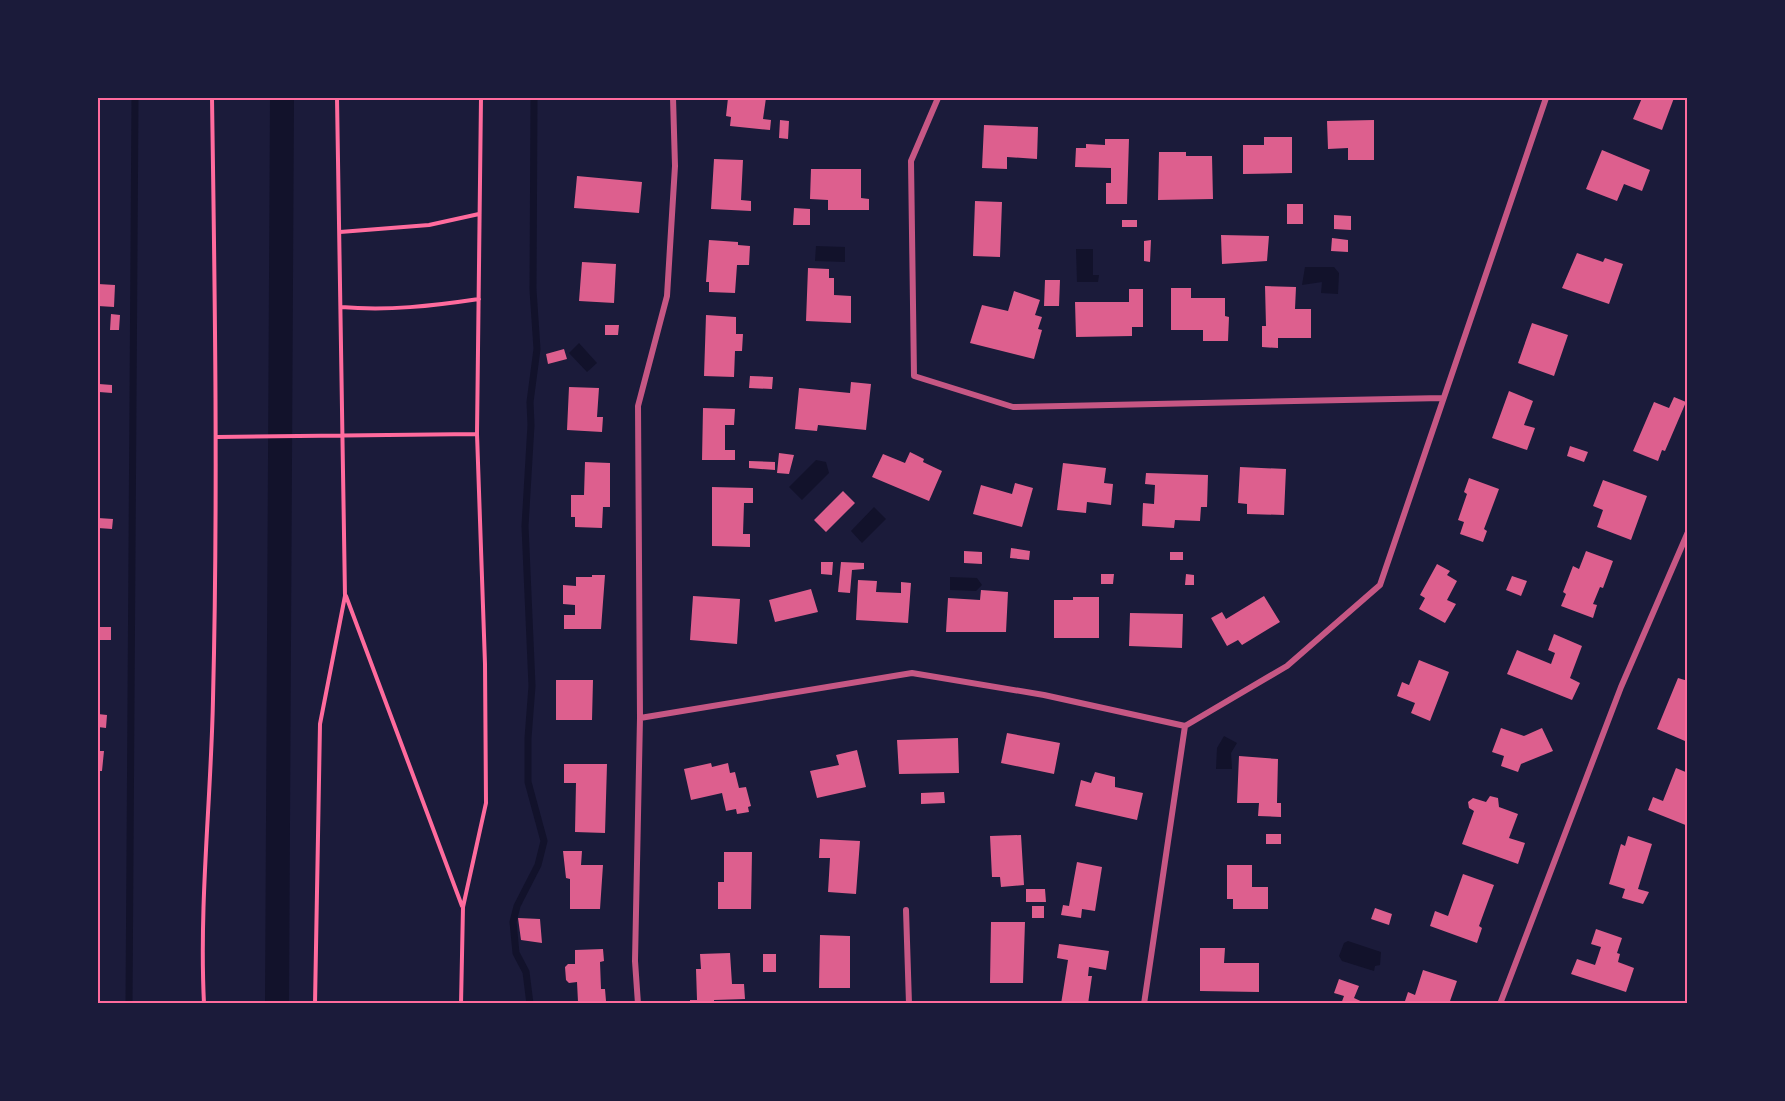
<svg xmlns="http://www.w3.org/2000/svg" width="1785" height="1101" font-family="Helvetica,sans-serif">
  <rect width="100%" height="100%" fill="#1b1b3a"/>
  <!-- water -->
  <path fill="#12122b" d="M 816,246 L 845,247 L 845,262 L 815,261 Z
    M 1076,249 L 1093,249 L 1093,275 L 1099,275 L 1098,282 L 1077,282 Z
    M 1305,267 L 1334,267 L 1339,273 L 1338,294 L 1321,293 L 1322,282 L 1302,285 Z
    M 579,343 L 597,363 L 587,372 L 569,353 Z
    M 816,460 L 826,462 L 829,473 L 802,500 L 789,487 Z
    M 874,507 L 886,519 L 862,543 L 851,531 Z
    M 950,577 L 977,578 L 982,585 L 976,591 L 950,590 Z
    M 1224,736 L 1237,743 L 1231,753 L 1232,769 L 1216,769 L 1217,748 Z
    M 1348,941 L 1381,952 L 1380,965 L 1375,966 L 1374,971 L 1342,961 L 1339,956 L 1344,943 Z"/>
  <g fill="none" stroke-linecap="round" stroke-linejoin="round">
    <!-- stream -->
    <path stroke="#12122b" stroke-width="7" d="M 129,1004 L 135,98
      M 530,1004 L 526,972 L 516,953 L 513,922 L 517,906 L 538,865 L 544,841 L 528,782 L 528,738 L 532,686 L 525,526 L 531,425 L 530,402 L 537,349 L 533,290 L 534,98"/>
    <!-- canal -->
    <path stroke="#12122b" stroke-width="24" d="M 277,1004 L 282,98"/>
  </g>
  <!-- building -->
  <path fill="#dd5f8e" d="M 728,98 L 766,98 L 763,119 L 771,120 L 770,130 L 730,126 L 731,117 L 726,116 Z
    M 1642,98 L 1674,98 L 1662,130 L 1633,119 Z
    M 780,120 L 789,121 L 788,139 L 779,138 Z
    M 1374,120 L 1374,160 L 1348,160 L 1348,148 L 1328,149 L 1327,121 Z
    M 984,125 L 1038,127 L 1037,159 L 1007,157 L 1007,169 L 982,168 Z
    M 1264,137 L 1292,137 L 1292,173 L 1243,174 L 1243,145 L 1264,145 Z
    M 1105,139 L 1129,139 L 1127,204 L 1106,204 L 1106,183 L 1111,183 L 1111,168 L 1075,167 L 1076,148 L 1086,148 L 1086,144 L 1105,145 Z
    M 1602,150 L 1650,170 L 1642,191 L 1624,184 L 1617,201 L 1586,189 Z
    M 1159,152 L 1186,152 L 1186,156 L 1212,156 L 1213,199 L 1158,200 Z
    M 714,159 L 743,160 L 741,200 L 751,201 L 751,211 L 711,209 Z
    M 811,169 L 861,169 L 861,198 L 869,199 L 869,210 L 828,210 L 828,200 L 810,199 Z
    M 577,176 L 642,182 L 639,213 L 574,208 Z
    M 975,201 L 1002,202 L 1000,257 L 973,256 Z
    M 1287,204 L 1303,204 L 1303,224 L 1287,224 Z
    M 794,208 L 810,209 L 810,225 L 793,225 Z
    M 1334,215 L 1351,216 L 1351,230 L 1334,229 Z
    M 1122,220 L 1137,220 L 1137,227 L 1122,227 Z
    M 1221,235 L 1269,236 L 1267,261 L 1222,264 Z
    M 1332,238 L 1348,240 L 1348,252 L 1331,251 Z
    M 709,240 L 738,242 L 738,245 L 750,246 L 749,265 L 737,265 L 735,293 L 709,292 L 709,282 L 706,282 Z
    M 1151,240 L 1150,262 L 1144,261 L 1144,241 Z
    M 1577,253 L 1603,262 L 1605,258 L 1623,264 L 1609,304 L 1562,288 Z
    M 582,262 L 616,264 L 614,303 L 579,301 Z
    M 808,268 L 829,269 L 829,278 L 834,278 L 834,295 L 851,296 L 851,323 L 806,321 Z
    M 1045,280 L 1060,280 L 1059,306 L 1044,306 Z
    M 98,284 L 115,285 L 114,307 L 98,306 Z
    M 1265,286 L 1296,287 L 1295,309 L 1311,309 L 1311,338 L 1278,338 L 1278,348 L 1262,347 L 1262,326 L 1266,326 Z
    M 1171,288 L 1191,288 L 1191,298 L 1225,298 L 1225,316 L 1229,317 L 1228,341 L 1203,341 L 1203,330 L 1171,330 Z
    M 1129,289 L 1143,289 L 1143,327 L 1132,327 L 1132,336 L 1076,337 L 1075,302 L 1129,302 Z
    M 1014,291 L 1040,300 L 1035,315 L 1042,317 L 1038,329 L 1042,330 L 1034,359 L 970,343 L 982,305 L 1008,311 Z
    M 111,314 L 120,315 L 119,330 L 110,330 Z
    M 706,315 L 736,317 L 736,334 L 743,334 L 742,351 L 735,351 L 734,377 L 704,376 Z
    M 1532,323 L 1568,335 L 1554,376 L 1518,363 Z
    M 605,325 L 619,325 L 618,335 L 605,335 Z
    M 564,349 L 567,359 L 548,364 L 546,354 Z
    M 750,376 L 773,377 L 772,389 L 749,388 Z
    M 851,382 L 871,384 L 866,430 L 818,425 L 817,431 L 795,429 L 799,388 L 850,393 Z
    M 99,384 L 112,385 L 112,393 L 99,392 Z
    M 569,387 L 599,388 L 597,417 L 603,417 L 602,432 L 567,430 Z
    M 1509,391 L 1533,401 L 1524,425 L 1535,428 L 1527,450 L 1492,438 Z
    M 1674,397 L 1686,402 L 1665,451 L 1662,450 L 1658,461 L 1633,451 L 1654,402 L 1669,408 Z
    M 703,408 L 735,409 L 734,425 L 725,425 L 725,450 L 735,450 L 735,460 L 702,460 Z
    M 1570,446 L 1588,452 L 1584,462 L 1567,456 Z
    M 910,452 L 924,459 L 923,462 L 942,471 L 929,501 L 872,477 L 883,454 L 905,463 Z
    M 779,453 L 794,455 L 789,474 L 777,473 Z
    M 749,461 L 775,462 L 775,470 L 749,468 Z
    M 585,462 L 610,463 L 610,507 L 603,507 L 602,528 L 575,527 L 575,517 L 571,517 L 571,495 L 584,495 Z
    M 1063,463 L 1106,468 L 1104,483 L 1113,484 L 1111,505 L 1087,502 L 1086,513 L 1057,510 Z
    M 1240,467 L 1286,469 L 1284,515 L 1247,514 L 1247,504 L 1238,503 Z
    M 1146,473 L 1208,475 L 1207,507 L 1201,507 L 1200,521 L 1175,520 L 1174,528 L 1142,526 L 1143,503 L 1154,504 L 1155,485 L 1145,484 Z
    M 1469,478 L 1499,489 L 1484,529 L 1487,531 L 1483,542 L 1460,534 L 1464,522 L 1458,520 L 1467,494 L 1464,492 Z
    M 1603,480 L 1647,496 L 1631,540 L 1597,527 L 1603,510 L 1593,506 Z
    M 1015,483 L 1033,488 L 1022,527 L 973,514 L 981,485 L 1012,494 Z
    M 712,487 L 753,488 L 753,503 L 744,503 L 743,534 L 750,534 L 750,547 L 712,546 Z
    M 843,491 L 855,503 L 826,532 L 814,520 Z
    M 98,518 L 113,519 L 112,529 L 98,528 Z
    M 1011,548 L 1030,551 L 1029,560 L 1010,558 Z
    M 964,551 L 982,552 L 982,564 L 964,563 Z
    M 1586,551 L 1613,561 L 1603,588 L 1600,587 L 1593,604 L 1597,605 L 1593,618 L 1561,606 L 1566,594 L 1563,592 L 1573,566 L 1579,569 Z
    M 1170,552 L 1183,552 L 1183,560 L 1170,560 Z
    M 821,562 L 833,562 L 832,575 L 821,574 Z
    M 841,562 L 864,563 L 864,569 L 852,570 L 850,593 L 838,592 Z
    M 1437,564 L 1450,571 L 1447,575 L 1457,581 L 1447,600 L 1456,604 L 1445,623 L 1419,609 L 1425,598 L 1420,595 Z
    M 1101,574 L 1114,574 L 1113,584 L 1101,584 Z
    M 1186,574 L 1194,575 L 1194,585 L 1185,585 Z
    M 592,575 L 605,575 L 601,629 L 564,629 L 564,615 L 575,615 L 575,605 L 563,604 L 563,585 L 576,586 L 576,577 L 592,577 Z
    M 1512,576 L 1527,581 L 1521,596 L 1506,590 Z
    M 858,580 L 877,581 L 876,592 L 901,593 L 901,582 L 911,583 L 908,623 L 856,620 Z
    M 811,589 L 818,612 L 775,622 L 769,600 Z
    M 981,590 L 1008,592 L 1006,632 L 946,632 L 948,598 L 980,600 Z
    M 693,596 L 740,599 L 737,644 L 690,640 Z
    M 1264,596 L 1280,622 L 1242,645 L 1238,640 L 1227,646 L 1211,618 L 1222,612 L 1226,619 Z
    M 1073,597 L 1099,597 L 1099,638 L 1054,638 L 1054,600 L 1073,600 Z
    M 1130,613 L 1183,614 L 1182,648 L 1129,646 Z
    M 98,627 L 111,627 L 111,640 L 98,640 Z
    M 1554,634 L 1582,646 L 1570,678 L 1580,683 L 1572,700 L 1507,674 L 1517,650 L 1551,664 L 1555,653 L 1548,650 Z
    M 1419,660 L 1449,672 L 1430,721 L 1411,713 L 1415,703 L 1397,696 L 1402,682 L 1409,685 Z
    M 1678,678 L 1688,681 L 1685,741 L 1657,729 Z
    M 556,680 L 593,680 L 592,720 L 556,720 Z
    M 98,714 L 107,715 L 106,728 L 98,727 Z
    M 1501,728 L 1524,736 L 1542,728 L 1553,751 L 1521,764 L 1518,772 L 1501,766 L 1504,756 L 1492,752 Z
    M 1007,733 L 1060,743 L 1054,774 L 1001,763 Z
    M 958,738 L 959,773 L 899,774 L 897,740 Z
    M 857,750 L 866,787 L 817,798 L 810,771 L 839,765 L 836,755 Z
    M 98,751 L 104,751 L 102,771 L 98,771 Z
    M 1239,756 L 1278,759 L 1277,803 L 1281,803 L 1281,817 L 1258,816 L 1259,803 L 1237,803 Z
    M 711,763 L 712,767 L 728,763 L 730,773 L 735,772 L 739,788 L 746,787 L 751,806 L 748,807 L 749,812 L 737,814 L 736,809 L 726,811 L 722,793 L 691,800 L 684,769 Z
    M 564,764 L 607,764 L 605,833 L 575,832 L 576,783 L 564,783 Z
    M 1676,768 L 1688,773 L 1688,826 L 1648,810 L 1653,797 L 1663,801 Z
    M 1095,772 L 1115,777 L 1115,787 L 1143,793 L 1137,820 L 1075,806 L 1081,780 L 1091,783 Z
    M 944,792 L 945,803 L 921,804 L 921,793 Z
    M 1490,796 L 1498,798 L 1499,807 L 1518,814 L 1509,838 L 1525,843 L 1518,864 L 1462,844 L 1474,811 L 1469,808 L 1468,802 L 1473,798 L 1486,802 Z
    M 1266,834 L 1281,834 L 1281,844 L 1266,844 Z
    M 1021,835 L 1024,885 L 1001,887 L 1000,877 L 992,877 L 990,836 Z
    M 1628,836 L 1652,844 L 1638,889 L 1649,892 L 1643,904 L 1622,898 L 1625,889 L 1609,884 L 1621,844 L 1625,846 Z
    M 820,839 L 860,841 L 856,894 L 828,892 L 830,858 L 819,858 Z
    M 563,851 L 582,851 L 581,865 L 603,865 L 600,909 L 570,909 L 570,879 L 566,878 Z
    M 724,852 L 752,852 L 751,909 L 718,909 L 718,882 L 724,882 Z
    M 1077,862 L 1102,867 L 1095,911 L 1082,909 L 1081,918 L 1061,915 L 1063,905 L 1069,906 Z
    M 1227,865 L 1252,865 L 1252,887 L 1268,887 L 1268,909 L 1233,909 L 1233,899 L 1227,899 Z
    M 1463,874 L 1494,885 L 1479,926 L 1482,928 L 1477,943 L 1430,926 L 1435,911 L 1448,916 Z
    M 1026,889 L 1045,889 L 1046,902 L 1026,902 Z
    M 1032,906 L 1044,906 L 1044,918 L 1032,918 Z
    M 1375,908 L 1392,914 L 1389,925 L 1371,919 Z
    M 518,918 L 540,919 L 542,943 L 521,940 Z
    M 991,922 L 1025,922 L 1023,983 L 990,983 Z
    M 1596,929 L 1622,938 L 1617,953 L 1620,954 L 1618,962 L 1634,968 L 1626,992 L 1571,974 L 1577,959 L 1595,965 L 1601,947 L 1591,944 Z
    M 820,935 L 850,936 L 850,988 L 819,988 Z
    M 1059,944 L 1109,951 L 1106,970 L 1089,967 L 1088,976 L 1092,976 L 1088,1004 L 1061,1004 L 1068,960 L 1057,958 Z
    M 1200,948 L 1225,948 L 1224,963 L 1259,963 L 1259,992 L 1200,991 Z
    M 603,949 L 604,961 L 600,962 L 601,989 L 605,989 L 606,1001 L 578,1002 L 577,982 L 569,983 L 566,980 L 565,967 L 568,964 L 575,964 L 575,950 Z
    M 730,953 L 732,984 L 744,984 L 745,999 L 714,1000 L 714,1004 L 690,1004 L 690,1000 L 697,1000 L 696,969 L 701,969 L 700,954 Z
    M 763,954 L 776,954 L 776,972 L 763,972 Z
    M 1423,970 L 1457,981 L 1449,1004 L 1404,1004 L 1408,992 L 1415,995 Z
    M 1339,979 L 1359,986 L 1354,998 L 1367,1004 L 1341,1004 L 1344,996 L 1334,993 Z"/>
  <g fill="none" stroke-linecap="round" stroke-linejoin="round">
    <!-- path -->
    <path stroke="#ff6b9d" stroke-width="4" d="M 340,232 L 429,225 L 479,214
      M 341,307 C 388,311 432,306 479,299
      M 217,437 L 477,434
      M 346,596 L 462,906
      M 204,1004 C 199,902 211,801 213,699 C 218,498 215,298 212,98
      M 315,1004 L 320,724 L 345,596 L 337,98
      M 461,1004 L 463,907 L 486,803 L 485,664 L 477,434 L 481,98"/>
    <!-- minor -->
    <path stroke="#c65784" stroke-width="6" d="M 938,98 L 911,161 L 914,376 L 1013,407 L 1443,398
      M 640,718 L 912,673 L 1044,695 L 1185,726
      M 906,910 L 909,1004
      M 638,1004 L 635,961 L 640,718 L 638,406 L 667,296 L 675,166 L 673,98
      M 1144,1004 L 1185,726 L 1287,666 L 1380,585 L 1546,98
      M 1500,1004 L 1621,687 L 1688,532"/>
  </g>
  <!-- border -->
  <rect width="1785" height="1101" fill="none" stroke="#1b1b3a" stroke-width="198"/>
  <rect x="99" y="99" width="1587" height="903" fill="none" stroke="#ff6b9d" stroke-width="2"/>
</svg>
